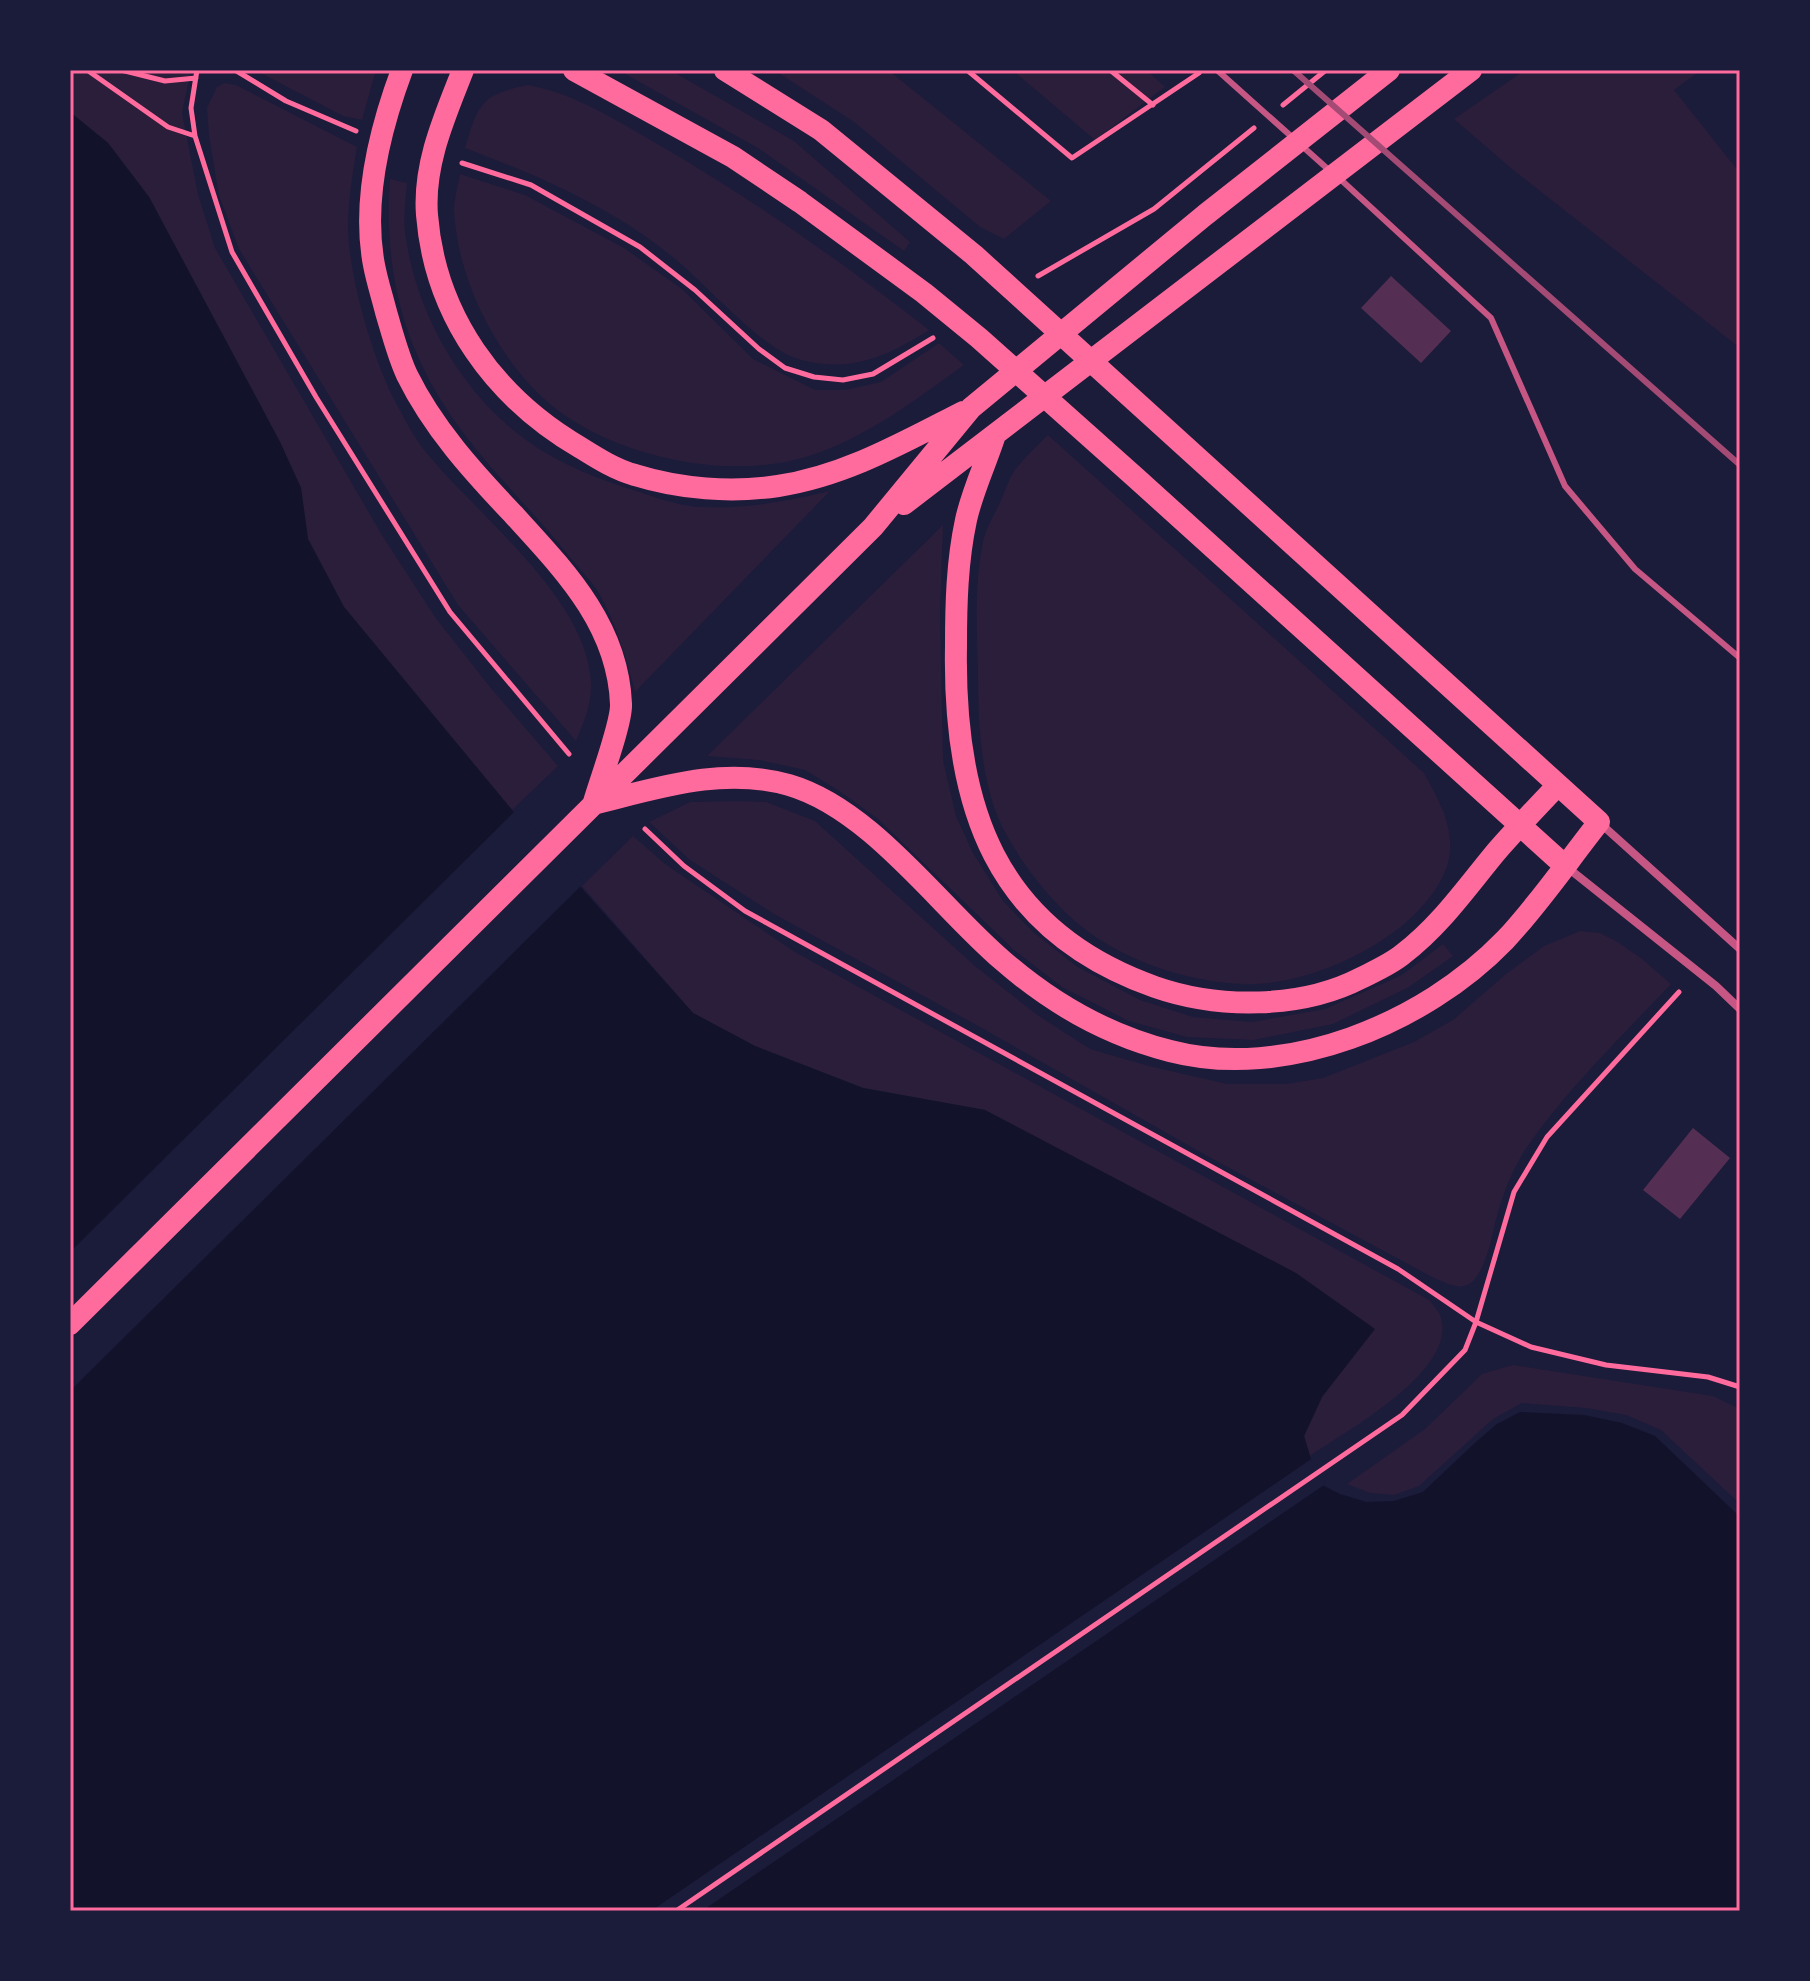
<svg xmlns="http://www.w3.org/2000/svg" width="1810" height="1981" font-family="'Fira Sans',sans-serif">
  <rect width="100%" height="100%" fill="#1b1b3a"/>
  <!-- green -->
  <path fill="#2a1e3b" d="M 70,70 L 191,70 L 182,113 L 198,194 L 215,248 L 382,535 L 435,617 L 490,687 L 558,766 L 512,810 L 344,607 L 308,539 L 301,488 L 280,442 L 149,197 L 108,143 L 70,112 Z
    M 255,70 L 376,70 L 362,120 L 343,116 Z
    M 618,70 L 670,70 L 794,141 L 910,242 L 904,251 L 758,148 Z
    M 774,70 L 888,70 L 1051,201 L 1004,239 L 980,227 L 854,122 Z
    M 1012,70 L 1146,70 L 1165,87 L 1095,140 Z
    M 1525,70 L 1701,70 L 1674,90 L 1740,173 L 1740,348 L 1512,169 L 1454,119 Z
    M 224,83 L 236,85 L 357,147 C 352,178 346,212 349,244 C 354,294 376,369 401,412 C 409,428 419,445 431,458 C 481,518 588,600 591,683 C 592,704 584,722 576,741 L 458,605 L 239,249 L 219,195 L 209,136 L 207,108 L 217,87 Z
    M 528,85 C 577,94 617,121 661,146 C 755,201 844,263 929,330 C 886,357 850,374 798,359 C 761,348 707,285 675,259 C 614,208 539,176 465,148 C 478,104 481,94 528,85 Z
    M 460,174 L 525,195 L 624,248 L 682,289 L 753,359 L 815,390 L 845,390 L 881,382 L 939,343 L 964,365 C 910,404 856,446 790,461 C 718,477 622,456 563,414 C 503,372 457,283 454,210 C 454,199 458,186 460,174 Z
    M 390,179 L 407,183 C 406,198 403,216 405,231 C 415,315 466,402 538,448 C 566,466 596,478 627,488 C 650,495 679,507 703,507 C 747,509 787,501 830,491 L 635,692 C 626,658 617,626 600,595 C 592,581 579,569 569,556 C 530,507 482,463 448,411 C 400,339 384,264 390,179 Z
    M 1048,435 L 1424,773 C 1436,795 1448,815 1450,840 C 1453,866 1437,891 1419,910 C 1379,952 1305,985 1246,984 C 1198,983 1143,967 1102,941 C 1063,917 1028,874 1006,834 C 981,790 978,724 978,675 C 977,631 974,585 983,542 C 986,527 996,512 1002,498 C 1006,489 1009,478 1015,470 C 1024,458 1037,446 1048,435 Z
    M 943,525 L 940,613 L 943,760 L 956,816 L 973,853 L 1003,901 L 1032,931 L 1076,966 L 1140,1000 L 1193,1017 L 1252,1022 L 1325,1009 L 1402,975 L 1443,944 L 1453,956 L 1409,987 L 1333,1024 L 1254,1040 L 1187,1037 L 1129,1021 L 1062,987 L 1014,950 L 878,819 L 841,792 L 805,770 L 759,760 L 707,756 Z
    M 738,801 L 766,802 L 815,821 L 975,966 L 1036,1014 L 1090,1049 L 1149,1066 L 1227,1084 L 1286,1084 L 1323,1078 L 1414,1042 L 1453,1020 L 1506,974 L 1544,946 L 1580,931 L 1600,933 L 1616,941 L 1641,958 L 1671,984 C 1621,1037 1566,1090 1525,1150 C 1515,1166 1505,1188 1500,1206 C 1492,1229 1490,1261 1474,1280 C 1463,1293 1447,1283 1434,1278 L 1209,1157 L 980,1027 L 774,914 L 690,860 L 649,822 L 690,802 Z
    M 633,836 L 665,864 L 795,952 L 1429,1300 C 1432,1304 1438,1310 1440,1315 C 1461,1369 1346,1431 1310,1456 L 1304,1436 L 1322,1397 L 985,1110 L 863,1088 L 755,1046 L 693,1013 L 582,886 Z
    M 1513,1365 L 1713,1396 L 1740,1409 L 1740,1504 L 1661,1430 L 1626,1415 L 1586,1408 L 1522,1403 L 1493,1419 L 1419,1486 L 1394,1495 L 1370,1493 L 1347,1484 L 1425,1429 L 1482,1374 Z"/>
  <!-- water -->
  <path fill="#12122b" d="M 70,112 L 108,143 L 149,197 L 280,442 L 301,488 L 308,539 L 344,607 L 512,810 L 693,1013 L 755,1046 L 863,1088 L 985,1110 L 1296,1273 L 1375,1329 L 1322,1397 L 1304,1436 L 1318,1483 L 1340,1494 L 1366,1502 L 1394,1501 L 1423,1492 L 1477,1441 L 1497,1424 L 1520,1412 L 1584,1415 L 1622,1423 L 1655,1436 L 1740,1517 L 1740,1911 L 70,1911 Z"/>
  <!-- pier -->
  <path fill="#1b1b3a" d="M 517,809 L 584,883 L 70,1391 L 70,1252 Z
    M 1314,1457 L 1322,1480 L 1327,1483 L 702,1911 L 651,1911 Z"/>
  <!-- building -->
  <path fill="#542f53" d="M 1391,276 L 1451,331 L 1421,363 L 1361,308 Z
    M 1693,1128 L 1730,1158 L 1680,1219 L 1643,1190 Z"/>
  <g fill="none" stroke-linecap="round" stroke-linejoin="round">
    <!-- path -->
    <path stroke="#ff6b9d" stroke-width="5" d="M 87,70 L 168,127 L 195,136
      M 121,70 L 165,81 L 196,78
      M 197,70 L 191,108 L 195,136 L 232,252 L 316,397 L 450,612 L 569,754
      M 235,70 L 286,101 L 356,131
      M 967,70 L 1072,158 L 1199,73
      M 1110,70 L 1153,105
      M 1283,105 L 1326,70
      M 462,163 L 531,185 L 640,247 L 695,290 L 759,349 L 785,368 L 814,377 L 843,380 L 873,374 L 933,338
      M 1038,276 L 1154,209 L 1254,128
      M 645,829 L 684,866 L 745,911 L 1398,1269 L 1476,1322 L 1531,1347 L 1606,1365 L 1708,1377 L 1740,1387
      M 676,1911 L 1402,1415 L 1465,1350 L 1476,1322 L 1514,1192 L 1547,1137 L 1679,992"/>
    <!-- service -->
    <path stroke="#c65784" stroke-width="6" d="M 1217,70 L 1330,171
      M 1339,178 L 1491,318 L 1565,486 L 1635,569 L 1740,658"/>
    <!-- minor -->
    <path stroke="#c65784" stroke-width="8" d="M 1601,824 L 1740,949
      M 1568,868 L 1716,986 L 1740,1009"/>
    <!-- trunk -->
    <path stroke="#ff6b9d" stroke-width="22" d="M 402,70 C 380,129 362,202 374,265 C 377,281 382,296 386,312 C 392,332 398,356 407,375 C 433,428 473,472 513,514 C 563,569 618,624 621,704 C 622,722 600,781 594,802
      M 463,70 C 445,116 423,164 427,215 C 435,316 495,398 581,448 C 597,458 616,470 635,475 C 680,489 731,493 778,486 C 845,476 904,442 963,412
      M 574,70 L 733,157 L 800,202 L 924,293 L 979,338 L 1136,478 L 1564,865
      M 995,435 C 986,463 972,492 966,520 C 957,562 956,604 956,646 C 953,805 994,930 1155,987 C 1218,1009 1301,1009 1361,978 C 1375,971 1391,964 1403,954 C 1440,926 1467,887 1496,852 C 1516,829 1537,807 1558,785
      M 904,504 L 1471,70
      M 593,804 C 658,788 722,766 789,785 C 871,809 938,905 1002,960 C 1050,1002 1107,1035 1170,1051 C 1285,1081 1424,1024 1505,940 C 1539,904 1568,861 1599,822 L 974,255 L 821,130 L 725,70
      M 70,1324 L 873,527 L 971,408 L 1205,215 L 1389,70"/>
    <!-- rail -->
    <path stroke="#a44b75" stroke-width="6" d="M 1293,70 L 1740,465"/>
  </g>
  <!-- border -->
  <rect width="1810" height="1981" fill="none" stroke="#1b1b3a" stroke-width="144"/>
  <rect x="72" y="72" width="1666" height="1837" fill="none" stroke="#ff6b9d" stroke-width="3"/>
</svg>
